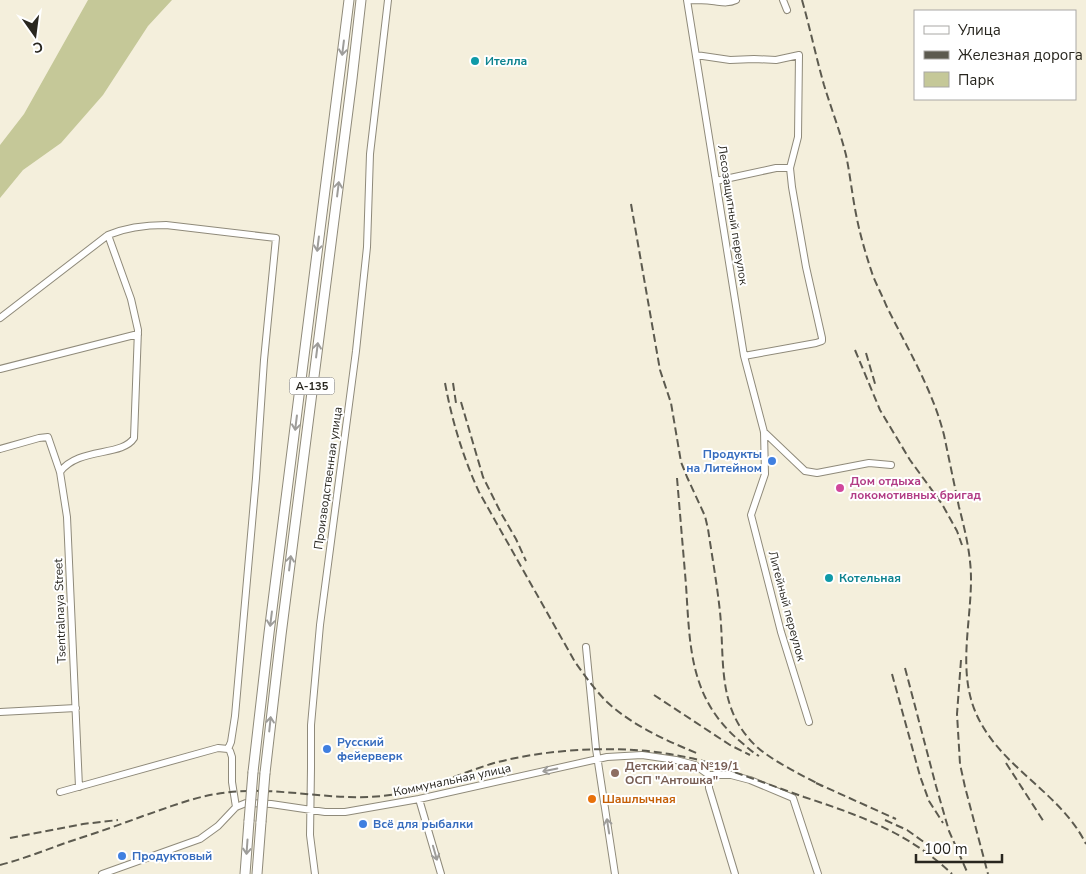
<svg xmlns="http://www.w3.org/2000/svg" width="1086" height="874" font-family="'Nunito Sans',sans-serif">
  <rect width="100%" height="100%" fill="#f4efdc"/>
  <!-- green -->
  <path fill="#c5c898" d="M 88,0 L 172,0 L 148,26 L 103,95 L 61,143 L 23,170 L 0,198 L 0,145 L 24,114 Z"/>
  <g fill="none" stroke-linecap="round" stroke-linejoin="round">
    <defs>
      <path id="minor" d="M 687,0 L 744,356 L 764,432 L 765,474 L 751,515 L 781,632 L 809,722
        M 687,0 C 695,0 704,0 712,1 C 722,2 727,4 736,0
        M 783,0 L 787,10
        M 696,55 L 730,60 L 754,59 L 776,60 L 799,55 L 798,137 L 790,168 L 792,187 L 806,267 L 822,338 L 822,341 L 816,343 L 744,356
        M 716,181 L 776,168 L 790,168
        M 0,318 L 108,235 C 127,227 145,225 166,225 L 276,238 L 264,360 L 256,478 L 235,716 L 231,742 L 228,749 L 230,751 L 232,757 L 232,782 L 236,807
        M 0,369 L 138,334
        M 764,432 L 805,471 L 817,473 L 869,463 L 891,465
        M 0,449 L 39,438 L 48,437 L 60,472 L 67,517 L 79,787
        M 60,472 C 78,447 122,457 134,438 L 138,330 L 131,299 L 108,235
        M 586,647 L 596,749 L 615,874
        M 0,712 L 76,708
        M 709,775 L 709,788 L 735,874
        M 60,792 L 218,748 L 228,749
        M 419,799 L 441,874
        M 102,874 L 200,839 L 218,826 L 236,807 L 246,803 L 271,804 L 325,812 L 345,812 L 419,799 L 607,757 L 642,755 L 676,760 L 695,765 L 709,775 L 731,775 L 750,780 L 793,798 L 818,874
        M 315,874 L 310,835 L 311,768 L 311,725 L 320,625 L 356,351 L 367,247 L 370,154 L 388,0"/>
      <path id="highway" d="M 253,772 L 269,633 L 349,0
        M 265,773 L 281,635 L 352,79 L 361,0
        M 245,874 L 249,821
        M 257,874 L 261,822"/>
    </defs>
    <!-- minor casing -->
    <use href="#minor" stroke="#8f8a7a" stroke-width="8"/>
    <!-- highway casing -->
    <use href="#highway" stroke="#8f8a7a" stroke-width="11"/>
    <!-- minor -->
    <use href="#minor" stroke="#fff" stroke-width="6"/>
    <!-- highway -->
    <use href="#highway" stroke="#fff" stroke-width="9"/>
    <!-- rail -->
    <path stroke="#5c5a4f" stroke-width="2" stroke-dasharray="8 4" stroke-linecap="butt" d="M 802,0 C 810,28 816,57 824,85 C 831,108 840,131 846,155 C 850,174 852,194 856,214 C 860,235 866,255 873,276 C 877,286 882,295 886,305 C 907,348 932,388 944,435 C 949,459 954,483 959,507 C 965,530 971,555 971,579 C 971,623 958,669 975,711 C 998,767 1060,791 1086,844
      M 631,204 L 660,370 L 671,403 L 681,462 L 687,477 L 705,516 L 708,529 C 712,556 717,584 720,612 C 725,661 716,709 757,747 C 774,762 802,775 822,786
      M 855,350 L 880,410 L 910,460 L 942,504 L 957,531 L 962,545
      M 866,353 L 876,387
      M 445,383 C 452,421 463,457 479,492 L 575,662 C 585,676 595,690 607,702 C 633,726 667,741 699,754
      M 453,383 L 456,403
      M 461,402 L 483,477 L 501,513 L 516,539 L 526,561
      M 677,478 C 680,514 683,549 686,585 C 690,646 689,699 741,742 C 747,747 752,752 759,756
      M 961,660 L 957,714 L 960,764 L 965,787 L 988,874
      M 905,668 L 936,786 L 949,831 L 968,874
      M 892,674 L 920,776 L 929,801 L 943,823
      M 654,695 L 730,745 L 750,755
      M 1006,763 L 1044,822
      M 816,783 L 896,819
      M 885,820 L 907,830 L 928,845
      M 10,838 L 83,824 L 118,820
      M 0,865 C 23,859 46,850 68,842 C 93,834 119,825 143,816 C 167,808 191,798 216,794 C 276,783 336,805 396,794 C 430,788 461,773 494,763 C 517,757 541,753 565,751 C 614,747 655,749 703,761 C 737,773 771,785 804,797 C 859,815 909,833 952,874"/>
    <defs>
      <path id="highway-bridge" d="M 249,821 L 253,772
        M 261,822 L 265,773"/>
    </defs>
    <!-- highway-bridge casing -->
    <use href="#highway-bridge" stroke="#8f8a7a" stroke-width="11" stroke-linecap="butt"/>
    <!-- highway-bridge -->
    <use href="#highway-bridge" stroke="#fff" stroke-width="9"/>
  </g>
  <!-- one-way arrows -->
  <defs><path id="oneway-shaft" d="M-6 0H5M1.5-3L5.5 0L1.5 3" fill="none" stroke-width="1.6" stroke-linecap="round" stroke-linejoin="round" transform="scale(1.25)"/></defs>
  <g stroke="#9e9d9a">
    <use href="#oneway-shaft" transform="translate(343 48) rotate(97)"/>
    <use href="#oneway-shaft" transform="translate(338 189) rotate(-83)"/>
    <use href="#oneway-shaft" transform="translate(318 244) rotate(97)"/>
    <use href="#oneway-shaft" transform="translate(317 350) rotate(-83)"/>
    <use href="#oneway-shaft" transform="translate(296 423) rotate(97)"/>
    <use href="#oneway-shaft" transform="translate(290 563) rotate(-83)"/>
    <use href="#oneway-shaft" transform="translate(271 619) rotate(97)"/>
    <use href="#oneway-shaft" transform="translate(270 724) rotate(-84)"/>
    <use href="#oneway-shaft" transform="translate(550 770) rotate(168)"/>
    <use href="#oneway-shaft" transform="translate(608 826) rotate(-99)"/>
    <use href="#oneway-shaft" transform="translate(247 847) rotate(94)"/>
    <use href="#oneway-shaft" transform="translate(435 853) rotate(74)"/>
  </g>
  <!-- markers -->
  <g fill="#0f9aa8" stroke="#fff" stroke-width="2">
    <circle cx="475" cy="61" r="5"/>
    <circle cx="829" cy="578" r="5"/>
  </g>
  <g fill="#3f7fe0" stroke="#fff" stroke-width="2">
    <circle cx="772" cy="461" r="5"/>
    <circle cx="327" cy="749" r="5"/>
    <circle cx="363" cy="824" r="5"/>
    <circle cx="122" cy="856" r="5"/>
  </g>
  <circle fill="#d1479c" stroke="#fff" stroke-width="2" cx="840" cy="488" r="5"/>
  <circle fill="#8d6e63" stroke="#fff" stroke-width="2" cx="615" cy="773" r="5"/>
  <circle fill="#e8710a" stroke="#fff" stroke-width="2" cx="592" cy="799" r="5"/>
  <g text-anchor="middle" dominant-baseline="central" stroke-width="4" stroke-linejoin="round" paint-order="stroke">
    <!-- shield labels -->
    <rect fill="#fff" stroke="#686762" stroke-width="1" x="289.5" y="377.5" width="45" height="17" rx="4"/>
    <g font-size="11" font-weight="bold" fill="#28261f">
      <text x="312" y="386">А-135</text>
    </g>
    <!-- culture labels -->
    <g font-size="12" font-weight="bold" fill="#0d838f" stroke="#fff" text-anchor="start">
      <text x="485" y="61">Ителла</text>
      <text x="839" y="578">Котельная</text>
    </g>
    <!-- street labels -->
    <g font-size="12" fill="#28261f" stroke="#fff">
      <text transform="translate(733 215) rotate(81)">Лесозащитный переулок</text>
      <text transform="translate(328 478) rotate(-82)">Производственная улица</text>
      <text transform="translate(787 606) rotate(75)">Литейный переулок</text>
      <text transform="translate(60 611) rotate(-92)">Tsentralnaya Street</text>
      <text transform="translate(452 780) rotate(-12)">Коммунальная улица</text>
    </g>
    <!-- shop labels -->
    <g font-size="12" font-weight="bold" fill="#366cbe" stroke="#fff" text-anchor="start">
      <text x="762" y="454" text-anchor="end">Продукты<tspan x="762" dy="14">на Литейном</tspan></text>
      <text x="337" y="742">Русский<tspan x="337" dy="14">фейерверк</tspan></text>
      <text x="373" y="824">Всё для рыбалки</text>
      <text x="132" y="856">Продуктовый</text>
    </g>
    <!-- hotel labels -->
    <g font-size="12" font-weight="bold" fill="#b23c85" stroke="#fff" text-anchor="start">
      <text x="850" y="481">Дом отдыха<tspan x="850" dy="14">локомотивных бригад</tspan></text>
    </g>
    <!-- education labels -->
    <g font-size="12" font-weight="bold" fill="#785e54" stroke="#fff" text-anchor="start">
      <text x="625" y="766">Детский сад №19/1<tspan x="625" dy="14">ОСП "Антошка"</tspan></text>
    </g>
    <!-- food labels -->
    <g font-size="12" font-weight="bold" fill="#c56008" stroke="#fff" text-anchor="start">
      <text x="602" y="799">Шашлычная</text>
    </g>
  </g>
  <!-- legend -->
  <rect x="914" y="10" width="162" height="90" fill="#ffffff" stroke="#a9a8a5"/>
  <rect x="924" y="26" width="25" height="8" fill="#ffffff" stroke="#a9a8a5"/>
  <text x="958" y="35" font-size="15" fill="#28261f">Улица</text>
  <rect x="924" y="51" width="25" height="8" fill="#5c5a4f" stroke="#a9a8a5"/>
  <text x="958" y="60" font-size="15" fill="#28261f">Железная дорога</text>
  <rect x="924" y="72" width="25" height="15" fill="#c5c898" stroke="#a9a8a5"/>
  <text x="958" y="85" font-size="15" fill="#28261f">Парк</text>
  <!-- north arrow -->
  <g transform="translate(35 35) rotate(166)" stroke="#ffffff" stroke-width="4" paint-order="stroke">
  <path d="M0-4L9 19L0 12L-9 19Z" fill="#28261f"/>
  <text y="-8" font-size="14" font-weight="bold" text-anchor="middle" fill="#28261f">С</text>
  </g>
  <!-- scale -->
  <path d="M916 854v8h86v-8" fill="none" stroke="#28261f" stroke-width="2.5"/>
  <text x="924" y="854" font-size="15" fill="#28261f" stroke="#ffffff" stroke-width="4" paint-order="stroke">100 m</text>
</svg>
